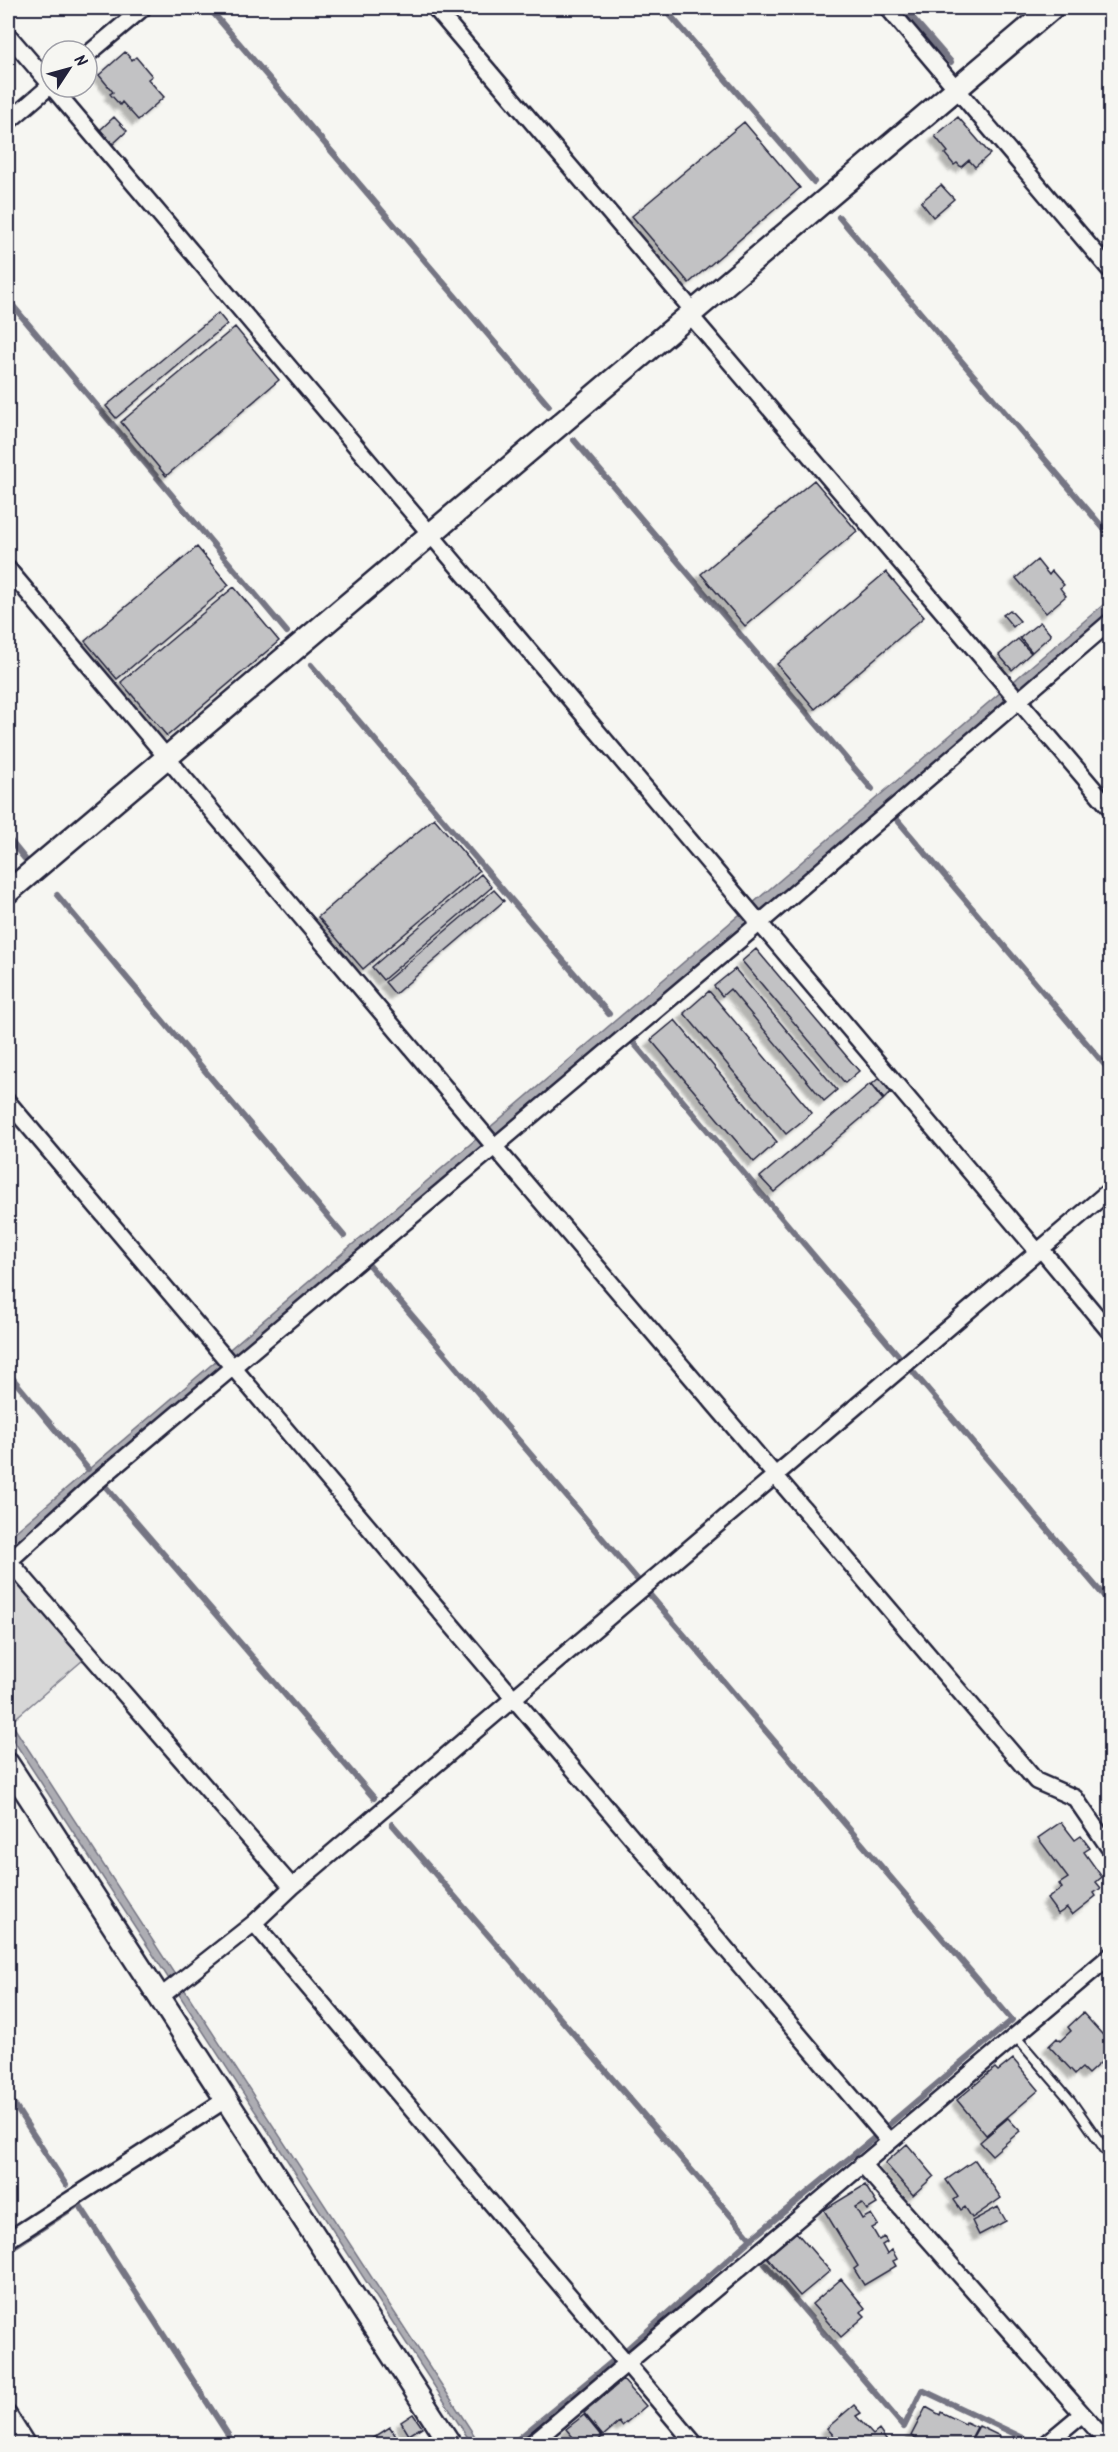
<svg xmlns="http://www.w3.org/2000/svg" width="1118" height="2452" font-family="Kalam,sans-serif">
  <defs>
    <filter id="shadow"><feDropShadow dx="-5.5" dy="5.5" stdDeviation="1.5" flood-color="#0004"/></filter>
  </defs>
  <rect width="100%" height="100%" fill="#f6f6f2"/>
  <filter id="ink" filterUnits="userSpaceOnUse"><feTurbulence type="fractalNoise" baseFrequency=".0167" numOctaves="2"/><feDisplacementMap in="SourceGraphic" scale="12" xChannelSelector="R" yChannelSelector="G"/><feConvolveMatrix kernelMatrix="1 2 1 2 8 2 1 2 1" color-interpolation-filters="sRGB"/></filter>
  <g filter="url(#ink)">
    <!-- green -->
    <path fill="#d7d7d7" stroke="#7c7c89" stroke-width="1.5" d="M 8,1571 L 83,1660 L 11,1722 L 8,1718 Z"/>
    <!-- water -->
    <path fill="#adadb3" stroke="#757583" stroke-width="1.5" d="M 1110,599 L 1110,613 L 8,1550 L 8,1538 Z
      M 8,1718 L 480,2444 L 472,2444 L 8,1732 Z"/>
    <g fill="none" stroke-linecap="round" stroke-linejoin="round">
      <!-- stream -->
      <path stroke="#757583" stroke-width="6" d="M 209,8 L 549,406
        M 664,8 L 814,182
        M 904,8 L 951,62
        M 839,217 L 1110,536
        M 8,300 L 287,632
        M 574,440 L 872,789
        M 311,665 L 609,1014
        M 894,816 L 1110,1071
        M 8,838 L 25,859
        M 57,895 L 344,1236
        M 632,1041 L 898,1355
        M 368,1264 L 637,1579
        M 8,1373 L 88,1469
        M 914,1373 L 1110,1603
        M 105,1486 L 374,1798
        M 650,1595 L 1012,2020 L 885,2128
        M 392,1824 L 751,2239
        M 8,2095 L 66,2185
        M 8,2250 L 79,2204 L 234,2444
        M 765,2264 L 904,2427 L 922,2390 L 1036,2444
        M 626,2350 L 751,2239 L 875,2137
        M 512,2444 L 614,2360"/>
    </g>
    <!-- building -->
    <path fill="#c2c2c4" stroke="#22223b" stroke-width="1.5" filter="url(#shadow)" d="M 125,52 L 132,60 L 136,57 L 152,76 L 148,79 L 164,97 L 138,120 L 122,102 L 120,105 L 110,94 L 113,92 L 99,75 Z
      M 114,117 L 127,131 L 113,144 L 100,130 Z
      M 958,117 L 990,154 L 975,167 L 969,160 L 961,167 L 957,163 L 954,165 L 945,154 L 948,152 L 935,136 Z
      M 744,122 L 800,188 L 689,283 L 632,216 Z
      M 941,185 L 954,199 L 933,217 L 921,202 Z
      M 218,313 L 227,324 L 116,418 L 106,406 Z
      M 235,327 L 279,380 L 166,476 L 121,422 Z
      M 814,480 L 857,531 L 745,626 L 701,574 Z
      M 197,547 L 229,585 L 117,679 L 85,641 Z
      M 1037,560 L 1049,575 L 1052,571 L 1064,585 L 1060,588 L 1066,596 L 1046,613 L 1016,578 Z
      M 886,572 L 924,617 L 815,709 L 777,664 Z
      M 234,587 L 279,641 L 167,736 L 121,682 Z
      M 1010,610 L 1020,621 L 1013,627 L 1003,615 Z
      M 1040,622 L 1051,635 L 1032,652 L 1020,638 Z
      M 1018,639 L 1031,653 L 1012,670 L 999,655 Z
      M 434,818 L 479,871 L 363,969 L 318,917 Z
      M 481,874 L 492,887 L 383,980 L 372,967 Z
      M 494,890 L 504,901 L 395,994 L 385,982 Z
      M 756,949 L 859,1071 L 845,1083 L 742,961 Z
      M 735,969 L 837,1090 L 824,1101 L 730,989 L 722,996 L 714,986 Z
      M 709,991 L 812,1113 L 786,1134 L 684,1013 Z
      M 675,1020 L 777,1142 L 754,1162 L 651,1040 Z
      M 879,1078 L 891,1092 L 884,1099 L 872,1084 Z
      M 870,1084 L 883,1100 L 774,1192 L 760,1177 Z
      M 1061,1822 L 1075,1840 L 1081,1836 L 1090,1848 L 1084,1852 L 1102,1877 L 1096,1882 L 1101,1888 L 1094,1893 L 1096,1896 L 1072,1915 L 1067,1908 L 1058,1914 L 1047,1899 L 1062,1888 L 1059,1884 L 1068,1878 L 1038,1838 Z
      M 1083,2013 L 1110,2043 L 1108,2047 L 1110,2054 L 1088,2074 L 1082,2068 L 1075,2074 L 1049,2046 L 1057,2038 L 1060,2041 L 1071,2031 L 1068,2027 Z
      M 1013,2059 L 1039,2090 L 986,2135 L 957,2100 L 995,2068 L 998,2071 Z
      M 1008,2118 L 1020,2131 L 992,2155 L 980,2142 Z
      M 907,2144 L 934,2176 L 913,2195 L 885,2163 Z
      M 975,2160 L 1001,2198 L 972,2218 L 965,2207 L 961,2210 L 954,2200 L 958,2197 L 946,2180 Z
      M 865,2185 L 877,2204 L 867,2210 L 862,2203 L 855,2207 L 862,2219 L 871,2214 L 878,2225 L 872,2228 L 879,2240 L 884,2237 L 887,2242 L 882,2245 L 887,2254 L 892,2250 L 897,2259 L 893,2261 L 896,2266 L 864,2285 L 854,2269 L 858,2266 L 824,2210 Z
      M 998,2207 L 1006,2221 L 979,2235 L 972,2221 Z
      M 796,2232 L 830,2271 L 800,2296 L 767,2257 Z
      M 841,2279 L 865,2308 L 861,2312 L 865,2316 L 841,2337 L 812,2304 Z
      M 623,2380 L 646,2406 L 622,2426 L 619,2422 L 603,2436 L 584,2413 Z
      M 854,2405 L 861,2413 L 856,2416 L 873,2435 L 879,2430 L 889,2444 L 841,2444 L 827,2428 Z
      M 926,2407 L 940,2415 L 941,2412 L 965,2424 L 966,2422 L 977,2427 L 968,2444 L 925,2444 L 911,2436 Z
      M 413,2414 L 422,2427 L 409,2435 L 401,2422 Z
      M 584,2415 L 602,2437 L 594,2444 L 579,2444 L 566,2429 Z
      M 979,2426 L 1000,2436 L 999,2438 L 1010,2444 L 969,2444 Z
      M 390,2427 L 401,2444 L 370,2444 L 368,2441 Z"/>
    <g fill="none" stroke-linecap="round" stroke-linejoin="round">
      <defs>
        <path id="lane" d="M 1016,2037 L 1071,2101 L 1106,2151"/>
        <path id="street" d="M 435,8 L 694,312
          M 888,8 L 1110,270
          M 8,35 L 51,85
          M 87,55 L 143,8
          M 52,87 L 1038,1252
          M 8,122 L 51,85
          M 690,315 L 1110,808
          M 8,569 L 494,1146 L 1036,1781 L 1075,1798 L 1110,1849
          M 8,1102 L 889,2141
          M 1041,1249 L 1110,1332
          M 9,1561 L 292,1887
          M 8,1562 L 94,1484 L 761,922 L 1110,622
          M 254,1923 L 695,2444
          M 159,1998 L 254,1923 L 292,1887 L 1110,1190
          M 862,2164 L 1109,2444
          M 8,2240 L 225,2100
          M 8,2414 L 27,2444
          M 531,2444 L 1110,1956
          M 1046,2444 L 1082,2414"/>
        <path id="secondary" d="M 8,892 L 1052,8
          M 8,1764 L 450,2444"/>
      </defs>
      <!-- lane casing -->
      <use href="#lane" stroke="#22223b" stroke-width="12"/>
      <!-- street casing -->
      <use href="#street" stroke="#22223b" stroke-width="20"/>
      <!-- secondary casing -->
      <use href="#secondary" stroke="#22223b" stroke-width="26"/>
      <!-- lane -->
      <use href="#lane" stroke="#f6f6f2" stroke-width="8"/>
      <!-- street -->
      <use href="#street" stroke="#f6f6f2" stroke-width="15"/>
      <!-- secondary -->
      <use href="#secondary" stroke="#f6f6f2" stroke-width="21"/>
    </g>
  </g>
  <!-- margin -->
  <rect width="1118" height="2452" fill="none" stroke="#f6f6f2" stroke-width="30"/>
  <rect x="15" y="15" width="1088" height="2422" fill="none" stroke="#22223b" stroke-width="2" filter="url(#ink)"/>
  <!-- north arrow -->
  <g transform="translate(69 69) rotate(54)"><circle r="28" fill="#f6f6f2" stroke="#a1a1a9" stroke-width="1.5"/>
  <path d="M0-4.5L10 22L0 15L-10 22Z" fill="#22223b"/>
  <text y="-9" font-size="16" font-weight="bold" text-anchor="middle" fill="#22223b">N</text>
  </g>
</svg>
